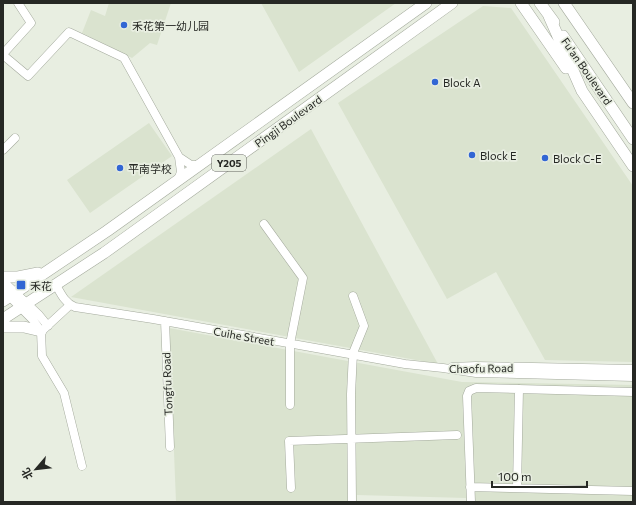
<svg xmlns="http://www.w3.org/2000/svg" width="636" height="505" font-family="Commissioner,'Noto Sans SC',sans-serif">
  <rect width="100%" height="100%" fill="#e8eee1"/>
  <!-- built -->
  <path fill="#dae3cf" d="M 109,3 L 171,3 L 157,45 L 150,43 L 132,58 L 82,33 L 91,10 L 105,16 Z
    M 261,3 L 396,3 L 299,72 Z
    M 483,6 L 511,8 L 633,186 L 633,362 L 545,360 L 496,272 L 447,299 L 338,103 Z
    M 149,123 L 172,156 L 90,213 L 67,180 Z
    M 311,129 L 438,364 L 71,297 Z
    M 169,328 L 462,382 L 633,385 L 633,502 L 466,502 L 466,498 L 357,495 L 357,502 L 176,502 Z"/>
  <g fill="none" stroke-linecap="round" stroke-linejoin="round">
    <defs>
      <path id="minor" d="M 3,54 L 31,23 L 18,3
        M 3,55 L 28,76 L 69,32 L 124,58 L 179,157 L 181,172 L 178,180
        M 3,150 L 15,138
        M 179,157 L 191,165 L 200,165
        M 264,224 L 303,278 L 290,344 L 290,405
        M 3,281 L 39,315 L 48,326
        M 56,285 C 61,294 65,303 75,307 L 153,319 L 405,364 L 443,368 L 476,373 L 633,377
        M 3,290 L 33,320 L 41,331
        M 165,321 L 170,447
        M 44,329 L 70,305
        M 41,331 L 42,356 L 64,393 L 82,466
        M 452,367 L 476,366 L 633,369
        M 470,487 L 633,491
        M 291,488 L 289,441 L 457,435
        M 517,488 L 519,389
        M 352,502 L 351,394 L 353,353 L 364,326 L 353,296
        M 471,502 L 467,396 L 469,391 L 476,388 L 633,392"/>
      <path id="major" d="M 521,3 L 566,68
        M 540,3 L 554,22
        M 564,3 L 633,103
        M 549,16 L 582,91 L 633,166
        M 563,36 L 633,139
        M 3,277 L 18,277 L 38,273
        M 3,301 L 107,231 L 426,3
        M 3,319 L 104,253 L 452,3
        M 3,327 L 24,327 L 41,331"/>
    </defs>
    <!-- minor casing -->
    <use href="#minor" stroke="#a4aa9d" stroke-width="9"/>
    <!-- major casing -->
    <use href="#major" stroke="#a4aa9d" stroke-width="12"/>
    <!-- minor -->
    <use href="#minor" stroke="#fff" stroke-width="8"/>
    <!-- major -->
    <use href="#major" stroke="#fff" stroke-width="11"/>
  </g>
  <!-- markers -->
  <g fill="#3266d4" stroke="#e8eee1" stroke-width="1.5">
    <circle cx="124" cy="25" r="4"/>
    <circle cx="435" cy="82" r="4"/>
    <circle cx="472" cy="155" r="4"/>
    <circle cx="545" cy="158" r="4"/>
    <circle cx="120" cy="168" r="4"/>
    <rect x="16" y="280" width="10" height="10" rx="2"/>
  </g>
  <g text-anchor="middle" dominant-baseline="central" stroke-width="3.5" stroke-linejoin="round" paint-order="stroke">
    <!-- shield labels -->
    <rect fill="#e8eee1" stroke="#60635d" stroke-width="1" x="212" y="155" width="34" height="16" rx="3"/>
    <g font-size="10" font-weight="bold" fill="#262824">
      <text x="229" y="163">Y205</text>
    </g>
    <!-- poi labels -->
    <g font-size="11" fill="#262824" stroke="#e8eee1" text-anchor="start">
      <text x="132" y="25">禾花第一幼儿园</text>
      <text x="443" y="82">Block A</text>
      <text x="480" y="155">Block E</text>
      <text x="553" y="158">Block C-E</text>
      <text x="128" y="168">平南学校</text>
      <text x="30" y="285">禾花</text>
    </g>
    <!-- street labels -->
    <g font-size="11" fill="#262824" stroke="#e8eee1">
      <text transform="translate(587 71) rotate(55)">Fu'an Boulevard</text>
      <text transform="translate(288 121) rotate(-36)">Pingji Boulevard</text>
      <text transform="translate(244 336) rotate(10)">Cuihe Street</text>
      <text transform="translate(481 368) rotate(-1)">Chaofu Road</text>
      <text transform="translate(167 384) rotate(-92)">Tongfu Road</text>
    </g>
  </g>
  <!-- border -->
  <rect width="636" height="505" fill="none" stroke="#262824" stroke-width="8"/>
  <!-- north arrow -->
  <g transform="translate(36 469) rotate(242)" stroke="#e8eee1" stroke-width="3" paint-order="stroke">
  <path d="M0-3L7 15L0 10L-7 15Z" fill="#262824"/>
  <text y="-6" font-size="11" font-weight="bold" text-anchor="middle" fill="#262824">北</text>
  </g>
  <!-- scale -->
  <path d="M492 481v6h95v-6" fill="none" stroke="#262824" stroke-width="2"/>
  <text x="498" y="481" font-size="12" fill="#262824" stroke="#e8eee1" stroke-width="3" paint-order="stroke">100 m</text>
</svg>
